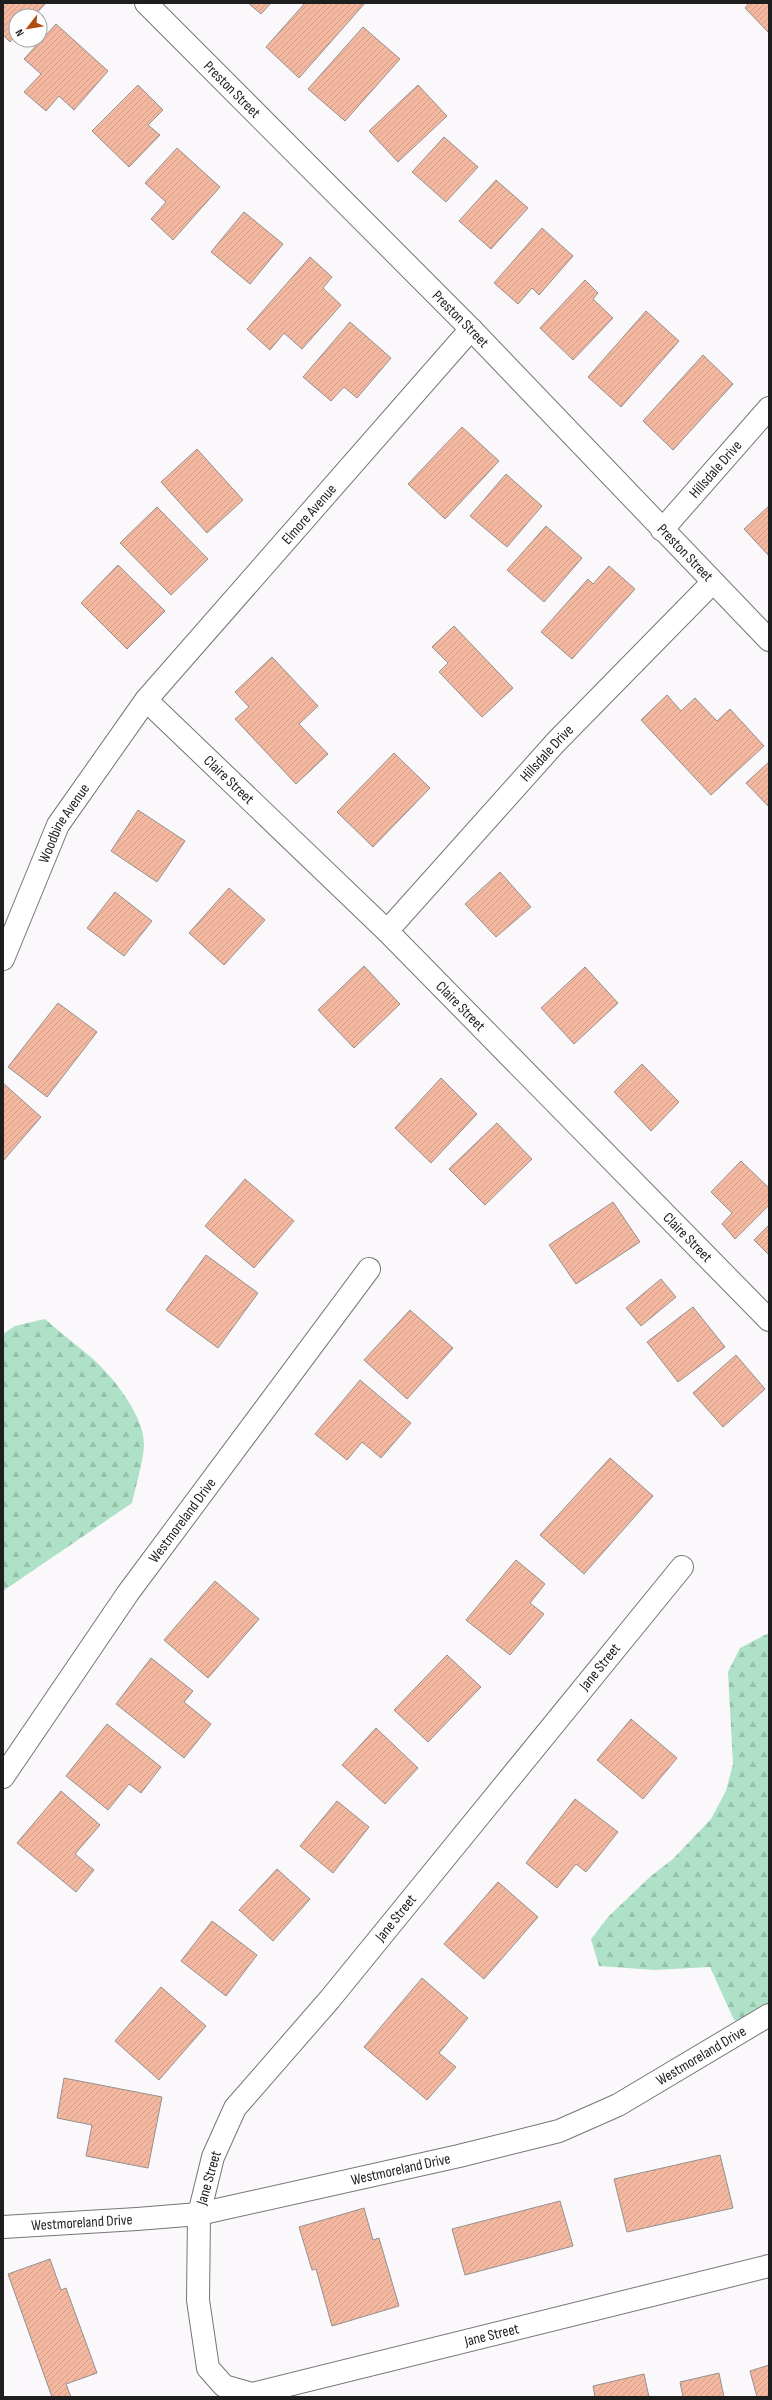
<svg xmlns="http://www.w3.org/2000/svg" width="772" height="2400" font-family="'Sofia Sans Condensed',sans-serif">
  <defs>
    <pattern id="forest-firs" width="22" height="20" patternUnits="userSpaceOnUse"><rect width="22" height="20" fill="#aee1c7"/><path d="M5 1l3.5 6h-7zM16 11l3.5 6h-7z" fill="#95c1aa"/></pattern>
    <pattern id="building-hatch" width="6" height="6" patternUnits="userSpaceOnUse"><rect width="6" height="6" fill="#f4b7a0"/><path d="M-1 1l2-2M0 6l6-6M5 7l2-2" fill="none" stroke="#d19d89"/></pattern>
  </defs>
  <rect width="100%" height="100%" fill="#faf8fa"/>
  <!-- forest -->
  <path fill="url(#forest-firs)" d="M 45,1319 C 58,1331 73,1342 87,1354 C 110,1372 145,1416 144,1445 C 143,1464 136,1484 132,1503 L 3,1591 L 3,1334 L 15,1326 Z
    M 769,1633 L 769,2029 L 767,2029 L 734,2020 L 710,1967 L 655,1970 L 599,1966 L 591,1939 L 609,1916 L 651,1876 L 673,1859 L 711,1819 L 726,1791 L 733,1764 L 728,1672 L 740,1648 Z"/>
  <!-- building -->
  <path fill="url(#building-hatch)" stroke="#959190" d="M 3,3 L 44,3 L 45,4 L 34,16 L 16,16 L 16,35 L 10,42 L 3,35 Z
    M 248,3 L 271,3 L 261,14 Z
    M 305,3 L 365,3 L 299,78 L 266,47 Z
    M 749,3 L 769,3 L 769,33 L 745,8 Z
    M 56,24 L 108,71 L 74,110 L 59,96 L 46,111 L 24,92 L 41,74 L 24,59 Z
    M 363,27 L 400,59 L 345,121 L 308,89 Z
    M 138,85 L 163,110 L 148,125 L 160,135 L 129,167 L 92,131 Z
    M 418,85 L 447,116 L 398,162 L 369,131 Z
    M 444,137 L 478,167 L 446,202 L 412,172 Z
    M 177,148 L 220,187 L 173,240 L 151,219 L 166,202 L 145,183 Z
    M 496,180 L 528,208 L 491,249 L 459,221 Z
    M 244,212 L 283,244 L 250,284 L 211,252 Z
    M 542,228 L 573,256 L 539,295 L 532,288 L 518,304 L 494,283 Z
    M 310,257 L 332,277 L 323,288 L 341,305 L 302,349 L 284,333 L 270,350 L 247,329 Z
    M 585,280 L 598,293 L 593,299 L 613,318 L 573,360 L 540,328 Z
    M 646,311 L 679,341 L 621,407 L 588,377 Z
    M 350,322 L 391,358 L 357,398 L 344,387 L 331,401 L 303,377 Z
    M 703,355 L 733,384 L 673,450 L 643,421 Z
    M 462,427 L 499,461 L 445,519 L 408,484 Z
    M 197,449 L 243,500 L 207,533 L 161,482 Z
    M 506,474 L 542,506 L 507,547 L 470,516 Z
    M 769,506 L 769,556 L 744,529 Z
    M 157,507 L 208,559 L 171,595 L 120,543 Z
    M 546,526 L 582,558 L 544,602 L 507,570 Z
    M 118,565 L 165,611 L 127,649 L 81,603 Z
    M 609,566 L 635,589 L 572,659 L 541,632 L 588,579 L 593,584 Z
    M 454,626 L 513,688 L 482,717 L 439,672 L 448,663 L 432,647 Z
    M 272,657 L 318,706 L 299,724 L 328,754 L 296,784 L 235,719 L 249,707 L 235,692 Z
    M 667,695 L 681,711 L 695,698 L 717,721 L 730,709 L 764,746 L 711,795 L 641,720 Z
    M 394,753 L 430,788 L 373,847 L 337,812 Z
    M 769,762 L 769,807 L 746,783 Z
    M 138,810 L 185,841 L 157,882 L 111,851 Z
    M 500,872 L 531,907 L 496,937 L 465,904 Z
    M 229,888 L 265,920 L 224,965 L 189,933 Z
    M 115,892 L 152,921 L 124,956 L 87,928 Z
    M 364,966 L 400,1004 L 354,1048 L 318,1010 Z
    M 585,967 L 618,1003 L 574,1044 L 541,1008 Z
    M 58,1003 L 97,1032 L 47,1097 L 8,1067 Z
    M 642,1064 L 679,1102 L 651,1131 L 614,1092 Z
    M 441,1078 L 477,1114 L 431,1163 L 395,1128 Z
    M 3,1083 L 41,1117 L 3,1161 Z
    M 497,1123 L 532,1159 L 485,1205 L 449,1169 Z
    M 741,1161 L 769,1188 L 769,1205 L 735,1239 L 722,1224 L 732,1213 L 711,1192 Z
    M 245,1179 L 294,1221 L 254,1268 L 205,1226 Z
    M 613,1202 L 640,1242 L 576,1284 L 549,1245 Z
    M 769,1225 L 769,1255 L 754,1240 Z
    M 206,1255 L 258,1293 L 218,1348 L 166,1310 Z
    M 661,1279 L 676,1297 L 641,1326 L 626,1308 Z
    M 693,1307 L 725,1347 L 678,1382 L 647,1342 Z
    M 410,1310 L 453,1348 L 407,1399 L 364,1360 Z
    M 736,1355 L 765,1389 L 723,1427 L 693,1393 Z
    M 360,1380 L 411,1423 L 381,1458 L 362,1442 L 347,1460 L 315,1434 Z
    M 610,1458 L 653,1496 L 584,1574 L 540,1535 Z
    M 516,1560 L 545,1584 L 530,1603 L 544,1614 L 510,1655 L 466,1620 Z
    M 215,1581 L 259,1619 L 208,1678 L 164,1640 Z
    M 447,1655 L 481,1687 L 428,1742 L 394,1710 Z
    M 151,1658 L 193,1691 L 184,1702 L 211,1724 L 184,1758 L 116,1704 Z
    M 631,1719 L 677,1758 L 643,1799 L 597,1760 Z
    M 107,1724 L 161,1767 L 141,1793 L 129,1784 L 108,1810 L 66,1776 Z
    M 376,1728 L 418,1768 L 385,1804 L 342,1765 Z
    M 61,1791 L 100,1825 L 75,1854 L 94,1870 L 76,1892 L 17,1843 Z
    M 575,1799 L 618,1832 L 586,1872 L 576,1864 L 557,1888 L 526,1863 Z
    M 337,1801 L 369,1827 L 333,1873 L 300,1846 Z
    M 277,1869 L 310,1899 L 273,1941 L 239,1910 Z
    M 498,1882 L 538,1917 L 484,1979 L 444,1944 Z
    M 212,1921 L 257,1955 L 226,1996 L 181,1961 Z
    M 422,1978 L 468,2018 L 439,2053 L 456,2067 L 427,2100 L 364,2047 Z
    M 161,1987 L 206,2026 L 159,2080 L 115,2041 Z
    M 64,2078 L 162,2097 L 148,2168 L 86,2156 L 92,2125 L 57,2118 Z
    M 720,2155 L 733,2208 L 627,2232 L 614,2179 Z
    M 560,2201 L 573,2246 L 465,2275 L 452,2229 Z
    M 364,2208 L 373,2240 L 379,2238 L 399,2306 L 332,2326 L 316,2269 L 312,2270 L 299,2227 Z
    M 50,2259 L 61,2290 L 66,2288 L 97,2373 L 66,2384 L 71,2397 L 52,2397 L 8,2274 Z
    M 769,2365 L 769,2397 L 757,2397 L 750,2371 Z
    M 719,2373 L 724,2397 L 683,2397 L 680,2382 Z
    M 644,2374 L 649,2397 L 595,2397 L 593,2386 Z"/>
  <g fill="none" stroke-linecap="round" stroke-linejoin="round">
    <defs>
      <g id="minor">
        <path id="s1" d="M 146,3 L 471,329 L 769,640"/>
        <path id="s2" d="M 662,530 L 769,408"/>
        <path id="s3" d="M 146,700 L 387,931 L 769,1320"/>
        <path id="s4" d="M 387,931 L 556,742 L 713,582"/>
        <path id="s5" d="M 3,959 L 58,825 L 146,700 L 471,329"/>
        <path id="s6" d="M 682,1567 L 330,1999 L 235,2108 L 213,2157 L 199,2214 L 198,2300 L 208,2368 L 224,2386 L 252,2394 L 769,2266"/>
        <path id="s7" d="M 3,1777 L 128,1593 L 369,1269"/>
        <path id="s8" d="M 3,2227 L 137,2219 L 199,2214 L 459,2156 L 559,2131 L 618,2105 L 769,2015"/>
      </g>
    </defs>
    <!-- minor casing -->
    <use href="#minor" stroke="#787578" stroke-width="24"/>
    <!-- minor -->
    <use href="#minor" stroke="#fff" stroke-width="22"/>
  </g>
  <g text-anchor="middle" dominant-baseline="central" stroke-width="3" stroke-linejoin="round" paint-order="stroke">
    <!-- street labels -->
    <g font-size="15" fill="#1f1e1f" stroke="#fff">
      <text stroke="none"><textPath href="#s1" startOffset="122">Preston Street</textPath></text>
      <text stroke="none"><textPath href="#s1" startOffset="446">Preston Street</textPath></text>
      <text stroke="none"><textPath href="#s2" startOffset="81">Hillsdale Drive</textPath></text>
      <text stroke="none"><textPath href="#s5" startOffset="545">Elmore Avenue</textPath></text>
      <text stroke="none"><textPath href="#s1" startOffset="770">Preston Street</textPath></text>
      <text stroke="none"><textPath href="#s4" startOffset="239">Hillsdale Drive</textPath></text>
      <text stroke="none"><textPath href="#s3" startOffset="115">Claire Street</textPath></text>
      <text stroke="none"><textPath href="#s5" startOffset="149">Woodbine Avenue</textPath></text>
      <text stroke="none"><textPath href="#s3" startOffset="439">Claire Street</textPath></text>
      <text stroke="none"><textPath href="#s3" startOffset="763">Claire Street</textPath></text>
      <text stroke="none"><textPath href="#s7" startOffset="313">Westmoreland Drive</textPath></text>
      <text transform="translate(600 1667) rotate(-51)">Jane Street</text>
      <text transform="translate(396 1918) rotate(-51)">Jane Street</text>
      <text stroke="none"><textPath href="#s8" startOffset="727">Westmoreland Drive</textPath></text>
      <text stroke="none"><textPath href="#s8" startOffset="403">Westmoreland Drive</textPath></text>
      <text transform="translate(209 2178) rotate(-74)">Jane Street</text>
      <text stroke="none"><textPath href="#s8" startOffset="79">Westmoreland Drive</textPath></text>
      <text stroke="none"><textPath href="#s6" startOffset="1269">Jane Street</textPath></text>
    </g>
  </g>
  <!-- border -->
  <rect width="772" height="2400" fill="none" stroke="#1f1e1f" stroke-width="8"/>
  <!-- north arrow -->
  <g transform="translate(28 28) rotate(239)"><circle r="19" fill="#ffffff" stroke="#a5a5a5"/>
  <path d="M0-3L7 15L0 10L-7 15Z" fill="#af4d11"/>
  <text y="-6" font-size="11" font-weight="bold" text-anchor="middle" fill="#1f1e1f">N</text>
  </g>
</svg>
